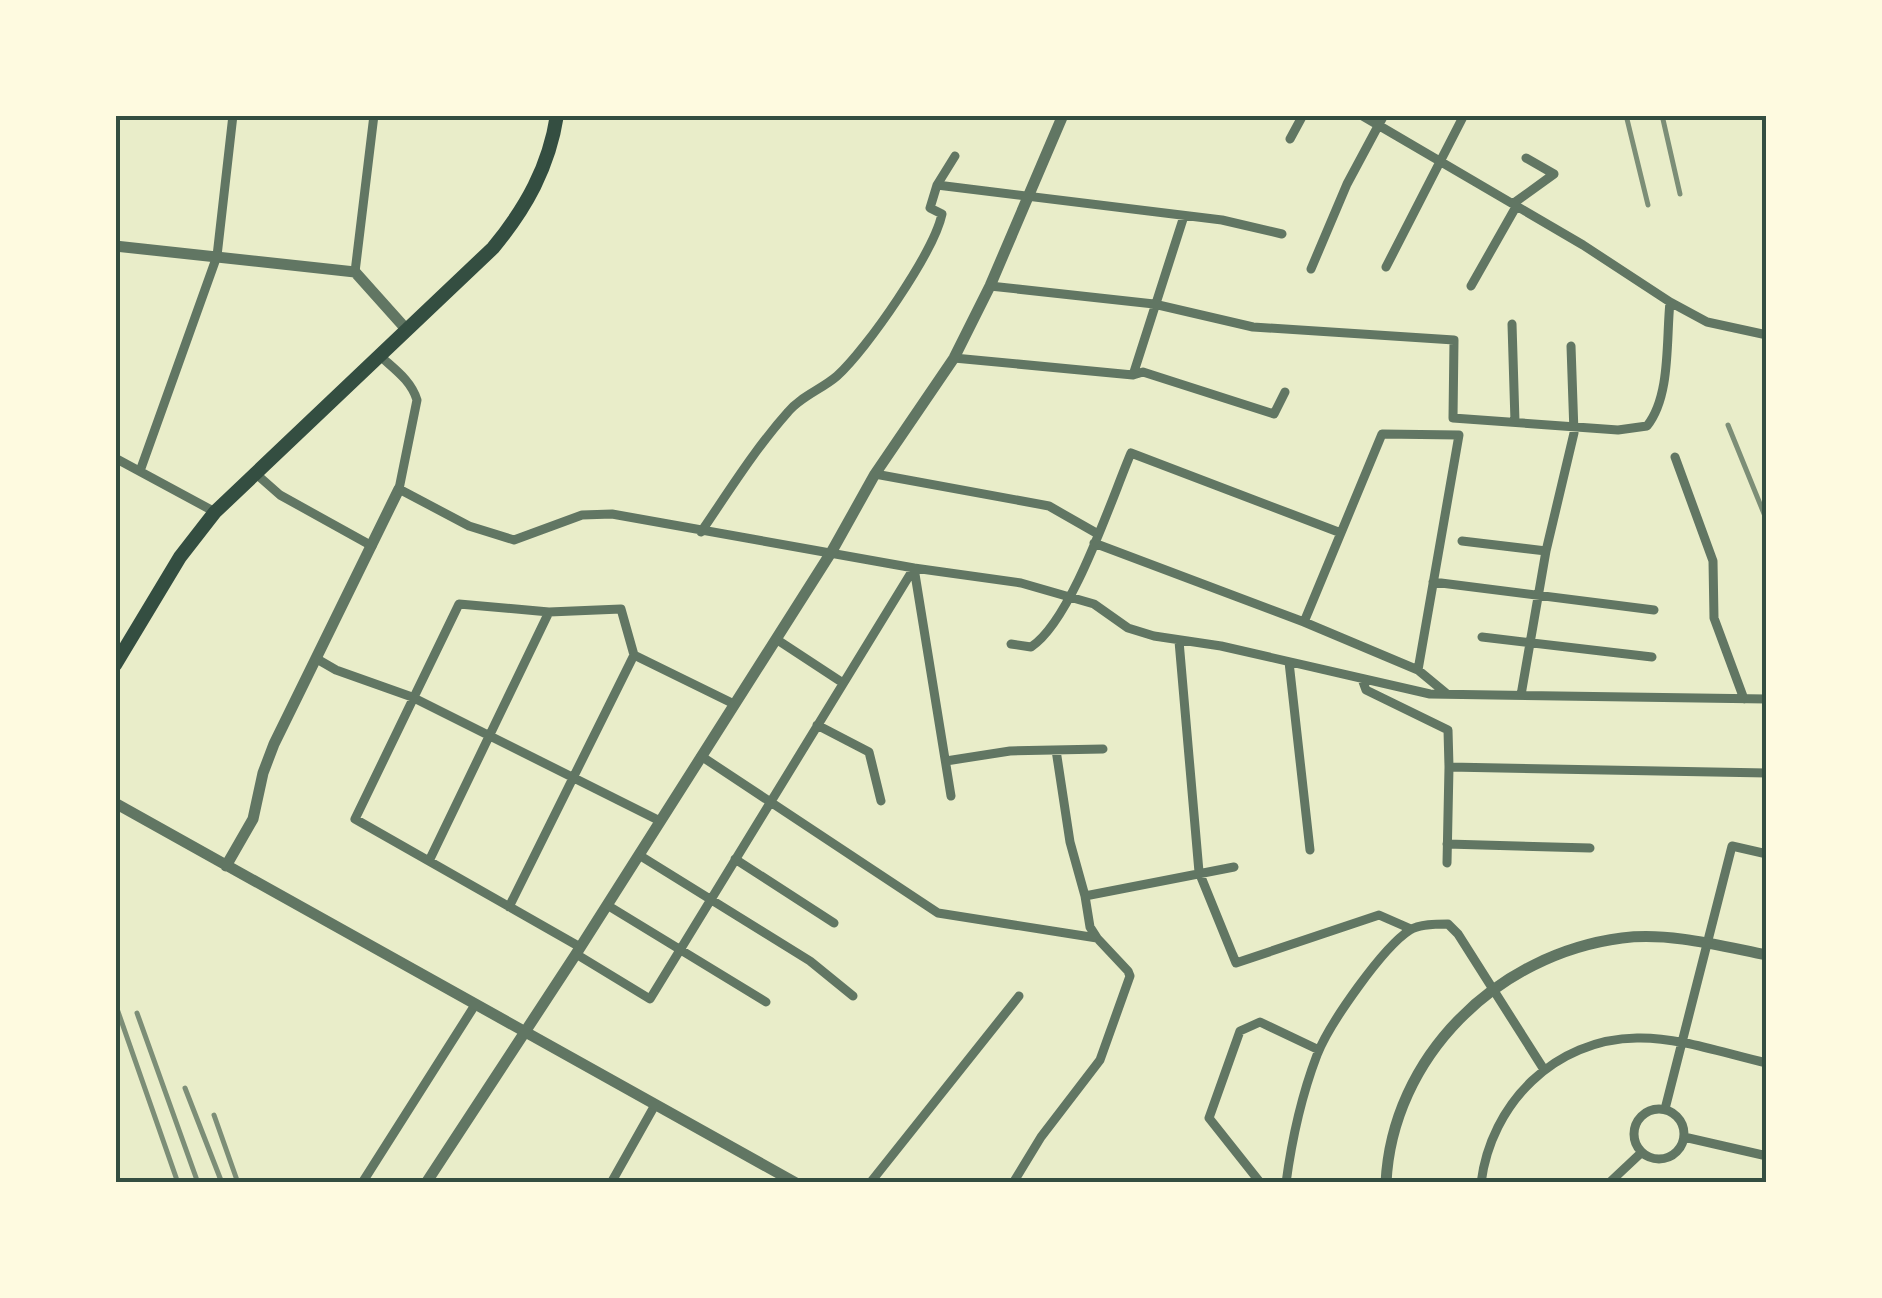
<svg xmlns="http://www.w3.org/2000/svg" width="1882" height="1298" font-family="'Noto Serif',serif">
  <rect width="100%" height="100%" fill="#e9edc9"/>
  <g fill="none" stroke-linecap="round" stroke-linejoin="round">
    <!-- minor -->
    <path stroke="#617663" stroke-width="9" d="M 1361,115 L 1583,245 L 1670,302 L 1707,322 L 1767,335
      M 1290,139 L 1303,115
      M 937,185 L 1222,220 L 1282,234
      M 1514,203 L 1554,174 L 1526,158
      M 1386,267 L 1464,115
      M 1311,269 L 1347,184 L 1384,115
      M 355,272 L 374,115
      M 990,286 L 1154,304 L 1253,327 L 1454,340 L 1453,418 L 1618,430 L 1647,426 C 1671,396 1666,340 1670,302
      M 1471,286 L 1517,205
      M 1512,324 L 1515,422
      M 379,355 C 394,369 411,380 417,400 L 399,489 L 469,526 L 514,540 L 582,515 L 612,514 L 914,568 L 951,796
      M 954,358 L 1133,375 L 1143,372 L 1274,414 L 1285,392
      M 1133,375 L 1184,216
      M 1675,457 L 1713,561 L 1714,618 L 1744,699
      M 115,458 L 215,512
      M 140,471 L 217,256 L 233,115
      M 254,472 L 280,495 L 372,546
      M 875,474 L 1049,506 L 1098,534
      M 701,532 C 729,491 755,449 788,412 C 800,397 822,389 837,376 C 867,349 934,252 942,214 L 930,208 L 937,185 L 955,156
      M 1462,541 L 1546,551
      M 1094,543 L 1304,622 L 1418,670 L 1447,694
      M 1433,582 L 1654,610
      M 1304,622 L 1382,434 L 1459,435 L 1418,670
      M 1482,637 L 1652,657
      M 776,639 L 843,683
      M 1179,641 L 1199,872 L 1236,963 L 1379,915 L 1411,929
      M 1011,644 L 1031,647 C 1072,620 1111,500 1131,453 L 1341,533
      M 317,659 L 336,670 L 412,697 L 660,821
      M 1289,662 L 1310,850
      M 1362,679 L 1366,690 L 1448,730 L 1449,767
      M 1521,695 L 1546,551 L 1574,433 L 1571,346
      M 817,725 L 869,752 L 881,801
      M 1056,750 L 1070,842 L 1085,896 L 1090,927 L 1097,938
      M 701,756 L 938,913 L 1097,938 L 1128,971 L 1130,976 L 1100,1060 L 1041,1137 L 1013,1183
      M 946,761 L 1010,751 L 1103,749
      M 1447,844 L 1590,848
      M 639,855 L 810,961 L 853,996
      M 735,859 L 834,923
      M 429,861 L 549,612
      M 1447,863 L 1449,767 L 1767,773
      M 1085,896 L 1234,867
      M 607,905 L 766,1002
      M 509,907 L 634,655
      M 580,947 L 355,819 L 459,604 L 549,612 L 621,609 L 634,655 L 734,704
      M 576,954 L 650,999 L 914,568 L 1021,583 L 1094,604 L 1128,628 L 1154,636 L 1221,646 L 1430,694 L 1767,699
      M1634 1134a25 25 0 1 1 50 0a25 25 0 1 1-50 0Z
      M 1665,1109 L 1732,846 L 1767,854
      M 1684,1137 L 1767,1156
      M 362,1183 L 475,1005
      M 611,1183 L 655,1105
      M 870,1183 L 1019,996
      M 1265,1183 L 1259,1181 L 1209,1118 L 1240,1031 L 1260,1022 L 1319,1050
      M 1286,1183 C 1292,1138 1301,1097 1317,1055 C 1329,1024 1383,947 1410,930 C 1419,924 1437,924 1448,924 L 1458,934 L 1543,1068
      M 1481,1183 C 1491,1103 1555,1039 1637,1038 C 1680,1037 1726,1054 1767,1063
      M 1609,1183 L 1642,1152"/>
    <!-- tertiary -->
    <path stroke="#617663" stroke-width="11" d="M 115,246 L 355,272 L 406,329
      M 115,803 L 796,1183
      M 226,866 L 253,819 L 263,773 L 274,744 L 399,489
      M 426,1183 L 576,954 L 832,551 L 875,474 L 954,358 L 990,286 L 1063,115
      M 1386,1183 C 1392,1057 1497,954 1622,938 C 1670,932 1721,946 1767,955"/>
    <!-- trunk -->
    <path stroke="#344e41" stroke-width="14" d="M 115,665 L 180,557 L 215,512 L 493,248 C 526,208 549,167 557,115"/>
    <!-- rail -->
    <path stroke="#7c8e77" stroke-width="5" d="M 1626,115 L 1648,205
      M 1662,115 L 1680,194
      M 1728,425 L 1767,521
      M 115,1003 L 178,1183
      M 137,1013 L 198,1183
      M 185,1088 L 222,1183
      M 214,1115 L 238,1183"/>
  </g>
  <!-- border -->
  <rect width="1882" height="1298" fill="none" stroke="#fefae0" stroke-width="235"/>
  <rect x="118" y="118" width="1646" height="1062" fill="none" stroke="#344e41" stroke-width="4"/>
</svg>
